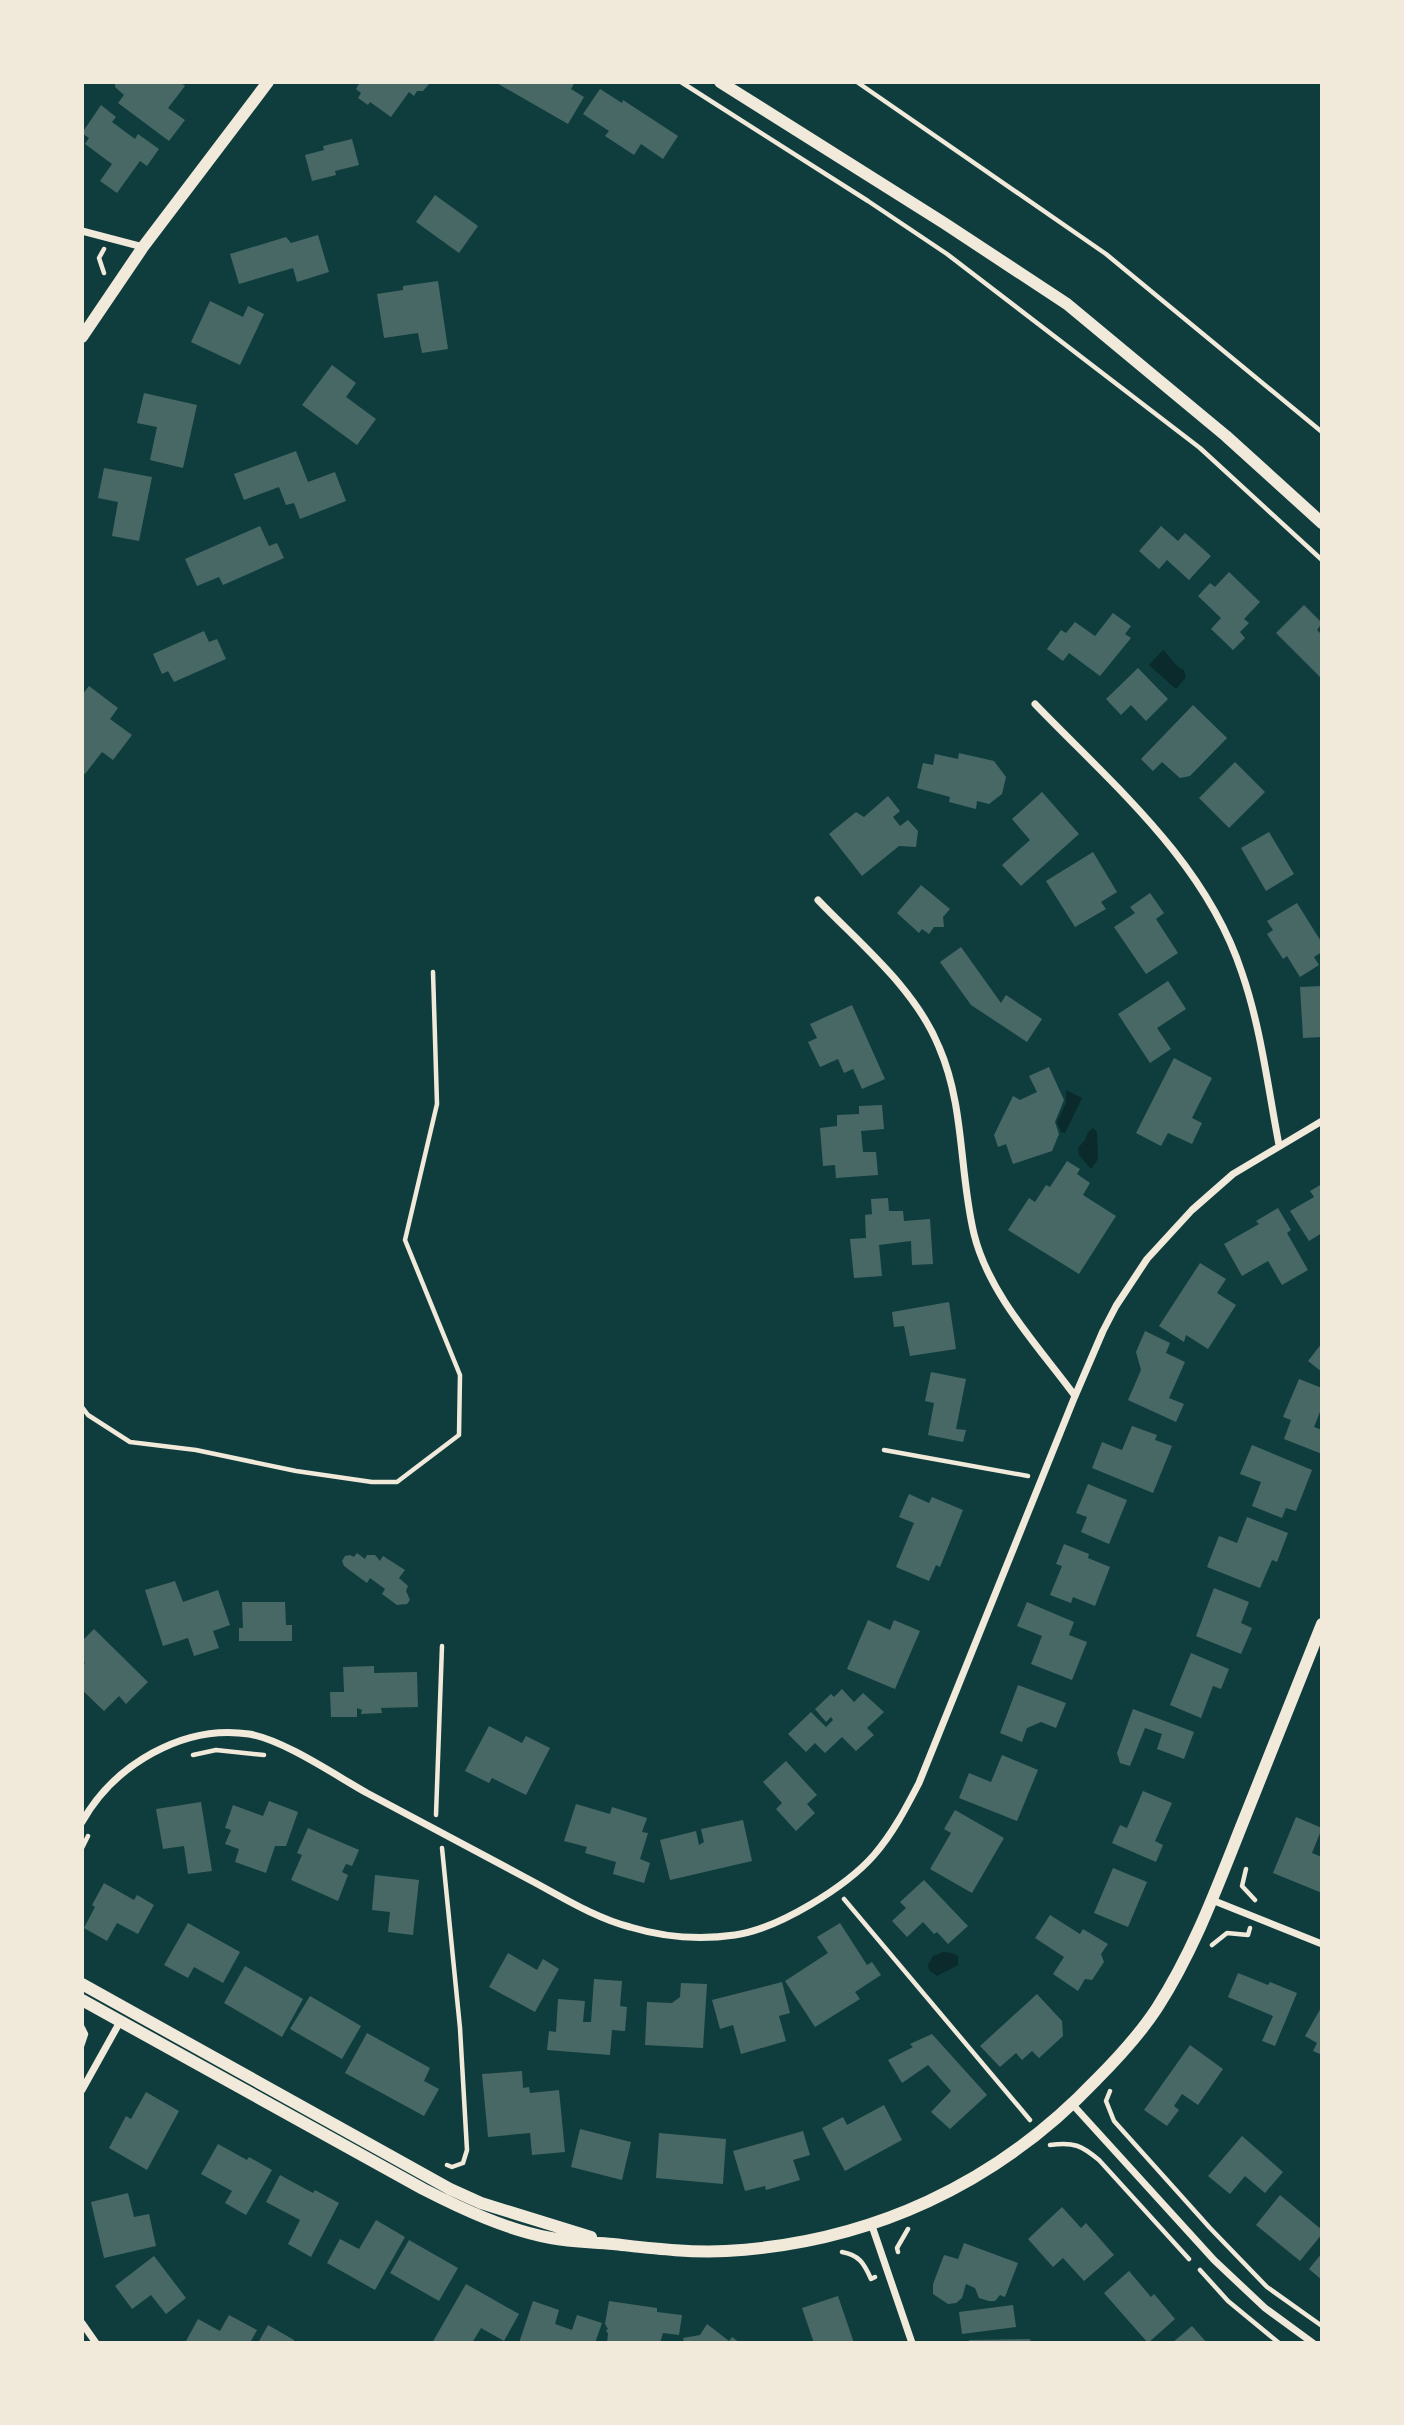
<svg xmlns="http://www.w3.org/2000/svg" width="1404" height="2425" font-family="'Roboto Serif',serif">
  <rect width="100%" height="100%" fill="#0f3d3e"/>
  <!-- water -->
  <path fill="#0a2a2b" d="M 1163,650 C 1170,656 1175,667 1184,670 L 1186,677 L 1176,689 L 1149,665 Z
    M 1066,1090 L 1082,1098 L 1065,1133 L 1061,1132 L 1057,1122 L 1066,1103 Z
    M 1093,1128 L 1097,1132 L 1098,1159 L 1092,1168 L 1090,1168 L 1079,1155 L 1078,1148 L 1085,1140 L 1088,1132 Z
    M 943,1952 L 952,1953 L 958,1956 L 958,1965 L 937,1976 L 929,1970 L 928,1965 L 933,1956 Z"/>
  <!-- building -->
  <path fill="#486865" d="M 115,82 L 180,82 L 185,86 L 168,108 L 185,120 L 169,141 L 118,103 L 124,95 L 115,87 Z
    M 360,82 L 428,82 L 429,84 L 423,91 L 417,91 L 414,96 L 409,92 L 391,117 L 370,102 L 368,105 L 358,98 L 361,93 L 356,89 Z
    M 495,82 L 575,82 L 571,89 L 584,97 L 568,124 Z
    M 600,89 L 622,103 L 623,100 L 678,136 L 663,159 L 641,144 L 634,155 L 605,136 L 609,131 L 583,114 Z
    M 101,105 L 116,117 L 112,122 L 135,139 L 138,134 L 159,149 L 147,166 L 140,161 L 117,193 L 100,181 L 112,164 L 85,144 L 89,138 L 82,133 Z
    M 352,139 L 359,165 L 335,171 L 336,175 L 312,181 L 305,155 L 324,150 L 323,146 Z
    M 435,195 L 478,226 L 459,253 L 416,222 Z
    M 318,235 L 329,272 L 297,282 L 293,268 L 239,284 L 230,254 L 286,237 L 291,243 Z
    M 438,281 L 448,349 L 422,353 L 418,333 L 384,338 L 377,294 L 403,290 L 403,286 Z
    M 210,301 L 243,317 L 248,306 L 264,314 L 240,365 L 191,342 Z
    M 332,365 L 356,383 L 346,397 L 376,419 L 357,445 L 302,405 Z
    M 144,393 L 197,405 L 183,468 L 150,460 L 157,427 L 137,423 Z
    M 296,451 L 308,482 L 335,472 L 346,501 L 300,519 L 294,503 L 286,505 L 279,487 L 244,500 L 234,474 Z
    M 104,468 L 152,477 L 139,541 L 112,536 L 118,502 L 98,498 Z
    M 260,526 L 269,546 L 277,543 L 284,558 L 223,585 L 219,577 L 197,586 L 185,559 Z
    M 1161,526 L 1178,541 L 1185,533 L 1211,556 L 1189,580 L 1167,560 L 1159,569 L 1139,551 Z
    M 1229,572 L 1260,602 L 1244,619 L 1249,623 L 1240,632 L 1245,638 L 1233,650 L 1211,629 L 1221,618 L 1198,596 L 1210,583 L 1215,587 Z
    M 1304,605 L 1322,623 L 1317,630 L 1322,635 L 1322,679 L 1276,633 Z
    M 1113,613 L 1131,626 L 1125,634 L 1131,638 L 1100,676 L 1069,653 L 1063,661 L 1047,649 L 1061,630 L 1066,633 L 1075,622 L 1095,636 Z
    M 204,631 L 209,642 L 217,639 L 226,659 L 174,682 L 168,671 L 162,674 L 153,654 Z
    M 1138,668 L 1168,699 L 1146,721 L 1131,705 L 1121,715 L 1106,699 Z
    M 89,686 L 118,708 L 110,719 L 132,735 L 113,760 L 102,752 L 85,774 L 82,772 L 82,695 Z
    M 1193,705 L 1227,738 L 1190,776 L 1180,778 L 1162,762 L 1153,771 L 1141,759 Z
    M 959,753 L 994,761 L 1006,777 L 1002,794 L 989,804 L 977,801 L 976,809 L 949,802 L 950,797 L 917,788 L 923,763 L 933,765 L 935,754 L 958,759 Z
    M 1235,762 L 1265,792 L 1229,828 L 1199,798 Z
    M 1042,792 L 1079,834 L 1021,886 L 1002,865 L 1030,840 L 1012,819 Z
    M 888,796 L 900,811 L 893,817 L 900,826 L 908,820 L 918,831 L 916,847 L 899,846 L 862,876 L 829,834 L 856,812 L 864,817 Z
    M 1269,832 L 1294,874 L 1266,891 L 1241,848 Z
    M 1093,852 L 1117,892 L 1101,902 L 1106,909 L 1075,927 L 1046,881 Z
    M 921,885 L 950,909 L 943,917 L 944,927 L 934,927 L 929,934 L 922,929 L 919,933 L 897,913 Z
    M 1150,893 L 1164,913 L 1156,919 L 1178,953 L 1146,974 L 1114,927 L 1135,913 L 1130,907 Z
    M 1297,903 L 1322,943 L 1322,952 L 1314,957 L 1319,965 L 1300,977 L 1287,956 L 1283,959 L 1267,934 L 1273,930 L 1267,921 Z
    M 961,947 L 1001,1003 L 1006,995 L 1042,1019 L 1027,1042 L 971,1005 L 940,962 Z
    M 1168,981 L 1186,1009 L 1157,1028 L 1171,1049 L 1150,1063 L 1118,1014 Z
    M 1322,986 L 1322,1037 L 1303,1038 L 1300,987 Z
    M 852,1005 L 885,1079 L 862,1089 L 853,1069 L 844,1073 L 838,1059 L 820,1067 L 808,1042 L 817,1038 L 810,1024 Z
    M 1174,1058 L 1212,1078 L 1192,1118 L 1202,1123 L 1192,1144 L 1168,1133 L 1161,1146 L 1136,1133 Z
    M 1049,1067 L 1064,1100 L 1055,1122 L 1059,1134 L 1052,1151 L 1013,1164 L 1006,1144 L 998,1147 L 994,1135 L 1013,1096 L 1020,1100 L 1037,1092 L 1029,1076 Z
    M 882,1105 L 884,1129 L 861,1131 L 863,1152 L 876,1152 L 878,1175 L 836,1178 L 835,1165 L 823,1166 L 820,1128 L 837,1126 L 837,1115 L 859,1114 L 859,1106 Z
    M 1067,1161 L 1080,1169 L 1077,1174 L 1090,1183 L 1083,1195 L 1116,1216 L 1079,1274 L 1008,1230 L 1029,1198 L 1035,1202 L 1046,1185 L 1050,1187 Z
    M 1322,1184 L 1322,1233 L 1309,1241 L 1290,1211 L 1314,1197 L 1310,1191 Z
    M 888,1198 L 889,1211 L 903,1211 L 904,1221 L 930,1219 L 933,1264 L 912,1265 L 911,1241 L 879,1245 L 882,1276 L 854,1278 L 850,1239 L 866,1238 L 865,1215 L 872,1214 L 871,1199 Z
    M 1278,1208 L 1291,1230 L 1287,1233 L 1308,1270 L 1282,1285 L 1268,1261 L 1242,1276 L 1224,1244 L 1259,1224 L 1256,1221 Z
    M 1200,1263 L 1226,1279 L 1217,1293 L 1236,1305 L 1208,1349 L 1186,1335 L 1184,1342 L 1159,1326 Z
    M 949,1302 L 956,1349 L 910,1356 L 904,1326 L 894,1327 L 892,1312 Z
    M 1145,1331 L 1170,1343 L 1166,1353 L 1185,1362 L 1169,1398 L 1184,1404 L 1176,1422 L 1128,1400 L 1141,1370 L 1136,1352 Z
    M 1322,1343 L 1322,1372 L 1308,1361 Z
    M 931,1372 L 966,1379 L 956,1429 L 966,1430 L 963,1442 L 928,1435 L 934,1403 L 925,1401 Z
    M 1299,1379 L 1322,1388 L 1322,1407 L 1314,1427 L 1322,1430 L 1322,1454 L 1284,1439 L 1291,1420 L 1283,1417 Z
    M 1132,1426 L 1157,1435 L 1155,1440 L 1172,1446 L 1153,1493 L 1092,1468 L 1102,1442 L 1122,1450 Z
    M 1252,1445 L 1312,1470 L 1296,1511 L 1286,1508 L 1282,1518 L 1252,1506 L 1261,1482 L 1240,1474 Z
    M 1088,1484 L 1127,1500 L 1109,1544 L 1081,1532 L 1087,1517 L 1076,1513 Z
    M 909,1494 L 929,1503 L 932,1497 L 963,1510 L 940,1567 L 936,1565 L 929,1581 L 896,1567 L 914,1523 L 899,1517 Z
    M 1247,1517 L 1288,1533 L 1277,1562 L 1272,1560 L 1260,1588 L 1207,1567 L 1219,1536 L 1237,1543 Z
    M 1064,1544 L 1089,1554 L 1088,1558 L 1110,1567 L 1095,1606 L 1073,1597 L 1071,1603 L 1050,1595 L 1062,1566 L 1056,1564 Z
    M 357,1553 L 365,1559 L 367,1555 L 375,1555 L 380,1561 L 383,1556 L 405,1570 L 399,1578 L 408,1586 L 406,1591 L 410,1600 L 407,1604 L 397,1605 L 382,1594 L 385,1589 L 370,1578 L 367,1583 L 344,1566 L 342,1561 L 345,1556 L 350,1555 L 354,1557 Z
    M 175,1581 L 183,1602 L 218,1590 L 230,1625 L 213,1631 L 219,1648 L 194,1656 L 188,1638 L 163,1646 L 145,1590 Z
    M 1214,1588 L 1249,1602 L 1241,1623 L 1252,1628 L 1241,1654 L 1196,1636 Z
    M 242,1602 L 285,1602 L 286,1625 L 292,1625 L 292,1641 L 239,1641 L 239,1628 L 243,1628 Z
    M 1027,1602 L 1074,1622 L 1069,1635 L 1087,1642 L 1072,1680 L 1031,1664 L 1042,1636 L 1017,1626 Z
    M 868,1620 L 890,1630 L 894,1620 L 920,1631 L 895,1689 L 847,1669 Z
    M 94,1629 L 148,1682 L 126,1704 L 119,1696 L 104,1711 L 82,1690 L 82,1666 L 85,1663 L 82,1660 L 82,1641 Z
    M 1191,1653 L 1229,1669 L 1221,1689 L 1213,1686 L 1201,1718 L 1170,1705 Z
    M 374,1666 L 374,1673 L 417,1672 L 418,1707 L 381,1708 L 382,1713 L 361,1714 L 362,1710 L 357,1708 L 357,1717 L 331,1717 L 330,1692 L 344,1692 L 343,1667 Z
    M 1018,1685 L 1066,1703 L 1056,1728 L 1041,1722 L 1027,1728 L 1022,1742 L 1000,1733 Z
    M 842,1689 L 854,1702 L 863,1693 L 884,1712 L 867,1728 L 874,1735 L 856,1751 L 842,1737 L 825,1753 L 815,1743 L 806,1752 L 788,1734 L 811,1712 L 826,1727 L 833,1720 L 831,1717 L 826,1722 L 815,1709 L 831,1694 L 834,1697 Z
    M 1133,1709 L 1194,1732 L 1184,1759 L 1157,1749 L 1162,1734 L 1145,1728 L 1130,1766 L 1120,1763 L 1117,1753 Z
    M 489,1726 L 522,1743 L 526,1736 L 550,1748 L 526,1795 L 492,1778 L 489,1783 L 465,1771 Z
    M 1002,1755 L 1038,1770 L 1017,1821 L 959,1798 L 969,1773 L 991,1782 Z
    M 786,1761 L 817,1795 L 807,1804 L 815,1813 L 796,1831 L 776,1809 L 782,1803 L 763,1782 Z
    M 1143,1791 L 1172,1803 L 1155,1841 L 1163,1845 L 1156,1862 L 1112,1843 L 1120,1825 L 1127,1828 Z
    M 269,1801 L 298,1812 L 286,1846 L 275,1846 L 266,1873 L 235,1862 L 239,1849 L 225,1844 L 231,1830 L 225,1828 L 233,1805 L 263,1816 Z
    M 201,1802 L 212,1871 L 188,1874 L 184,1846 L 163,1849 L 156,1809 Z
    M 576,1804 L 610,1814 L 612,1807 L 647,1818 L 642,1832 L 648,1833 L 640,1859 L 650,1863 L 644,1883 L 613,1874 L 616,1862 L 585,1853 L 587,1847 L 564,1841 Z
    M 955,1810 L 1004,1838 L 972,1893 L 930,1869 L 951,1833 L 944,1829 Z
    M 1296,1817 L 1322,1828 L 1312,1853 L 1322,1857 L 1322,1893 L 1273,1873 Z
    M 743,1820 L 752,1861 L 670,1880 L 660,1840 L 696,1831 L 699,1845 L 704,1842 L 701,1829 Z
    M 308,1828 L 359,1850 L 352,1866 L 346,1864 L 342,1872 L 348,1875 L 338,1901 L 291,1880 L 302,1855 L 297,1853 Z
    M 1113,1868 L 1147,1882 L 1128,1927 L 1094,1913 Z
    M 375,1875 L 419,1880 L 413,1935 L 388,1932 L 390,1912 L 372,1910 Z
    M 924,1880 L 968,1926 L 948,1944 L 937,1932 L 934,1934 L 923,1922 L 907,1937 L 892,1921 L 906,1908 L 900,1902 Z
    M 104,1883 L 134,1900 L 137,1895 L 154,1905 L 138,1934 L 117,1923 L 107,1941 L 84,1928 L 95,1907 L 92,1905 Z
    M 1050,1915 L 1080,1934 L 1083,1929 L 1108,1944 L 1101,1954 L 1104,1962 L 1092,1980 L 1085,1979 L 1078,1991 L 1053,1974 L 1064,1957 L 1035,1938 Z
    M 188,1923 L 240,1952 L 223,1983 L 194,1967 L 188,1978 L 164,1965 Z
    M 840,1923 L 867,1965 L 872,1962 L 881,1975 L 855,1992 L 860,1999 L 815,2027 L 785,1981 L 828,1953 L 817,1937 Z
    M 508,1953 L 537,1970 L 543,1959 L 559,1969 L 535,2012 L 489,1987 Z
    M 245,1966 L 303,1999 L 282,2037 L 224,2003 Z
    M 1238,1973 L 1268,1985 L 1270,1982 L 1297,1993 L 1275,2046 L 1262,2041 L 1273,2016 L 1228,1997 Z
    M 594,1979 L 622,1981 L 620,2006 L 627,2007 L 625,2031 L 612,2030 L 610,2055 L 547,2050 L 549,2031 L 556,2032 L 558,1999 L 585,2001 L 583,2022 L 591,2022 Z
    M 782,1982 L 790,2013 L 779,2016 L 786,2041 L 741,2054 L 733,2025 L 720,2029 L 712,2000 Z
    M 681,1983 L 707,1984 L 703,2048 L 645,2045 L 647,2002 L 672,2003 L 680,1997 Z
    M 1037,1994 L 1062,2021 L 1063,2036 L 1039,2058 L 1032,2051 L 1022,2060 L 1016,2053 L 1000,2067 L 980,2046 Z
    M 310,1996 L 361,2026 L 342,2059 L 290,2029 Z
    M 1322,2006 L 1322,2055 L 1313,2051 L 1317,2043 L 1305,2036 Z
    M 367,2033 L 430,2068 L 424,2081 L 439,2089 L 424,2116 L 345,2073 Z
    M 932,2034 L 987,2095 L 950,2129 L 931,2112 L 951,2091 L 928,2065 L 902,2083 L 888,2060 L 913,2047 L 910,2044 Z
    M 1190,2045 L 1223,2069 L 1198,2105 L 1182,2094 L 1174,2106 L 1179,2110 L 1167,2126 L 1144,2110 Z
    M 522,2071 L 523,2088 L 529,2087 L 530,2093 L 559,2090 L 565,2152 L 532,2155 L 530,2133 L 488,2137 L 482,2074 Z
    M 146,2092 L 179,2111 L 147,2170 L 109,2148 L 126,2116 L 131,2119 Z
    M 884,2105 L 902,2140 L 845,2171 L 822,2128 L 843,2117 L 847,2125 Z
    M 580,2129 L 631,2142 L 622,2180 L 571,2167 Z
    M 803,2131 L 810,2155 L 793,2160 L 800,2180 L 766,2190 L 765,2186 L 745,2191 L 733,2151 Z
    M 659,2133 L 726,2139 L 723,2184 L 656,2178 Z
    M 1242,2136 L 1283,2172 L 1265,2193 L 1245,2176 L 1230,2194 L 1208,2176 Z
    M 218,2144 L 247,2160 L 249,2157 L 272,2170 L 246,2215 L 225,2203 L 232,2191 L 201,2174 Z
    M 280,2175 L 313,2193 L 315,2190 L 339,2203 L 311,2257 L 288,2244 L 300,2220 L 266,2202 Z
    M 128,2193 L 134,2217 L 149,2214 L 156,2246 L 104,2258 L 91,2202 Z
    M 1280,2195 L 1322,2230 L 1322,2234 L 1300,2261 L 1256,2225 Z
    M 1062,2207 L 1081,2228 L 1086,2223 L 1114,2255 L 1084,2281 L 1063,2258 L 1053,2267 L 1028,2239 Z
    M 376,2220 L 405,2237 L 375,2290 L 327,2263 L 340,2239 L 359,2249 Z
    M 409,2240 L 458,2268 L 439,2301 L 390,2273 Z
    M 964,2243 L 1018,2263 L 1005,2297 L 1000,2295 L 995,2301 L 989,2301 L 979,2298 L 975,2288 L 966,2284 L 962,2298 L 956,2303 L 948,2304 L 933,2294 L 933,2284 L 944,2255 L 958,2259 Z
    M 1322,2253 L 1322,2280 L 1309,2269 Z
    M 154,2256 L 186,2298 L 166,2314 L 151,2295 L 132,2309 L 115,2286 Z
    M 1129,2271 L 1151,2297 L 1154,2294 L 1175,2319 L 1148,2343 L 1104,2293 Z
    M 466,2284 L 519,2314 L 504,2341 L 481,2328 L 472,2343 L 432,2343 Z
    M 838,2296 L 854,2343 L 814,2343 L 802,2308 Z
    M 533,2301 L 559,2310 L 555,2324 L 572,2330 L 577,2315 L 602,2323 L 595,2343 L 519,2343 Z
    M 609,2301 L 657,2308 L 657,2312 L 682,2315 L 679,2335 L 663,2333 L 660,2343 L 607,2343 L 608,2334 L 606,2330 L 608,2329 L 605,2324 Z
    M 1013,2305 L 1016,2327 L 962,2334 L 959,2312 Z
    M 229,2315 L 257,2330 L 250,2343 L 185,2343 L 198,2319 L 220,2331 Z
    M 707,2324 L 729,2341 L 732,2337 L 740,2343 L 684,2343 L 683,2338 L 700,2335 Z
    M 268,2325 L 294,2340 L 293,2343 L 258,2343 Z
    M 1192,2326 L 1207,2343 L 1172,2343 Z
    M 1030,2339 L 1031,2343 L 969,2343 L 969,2340 Z"/>
  <g fill="none" stroke-linecap="round" stroke-linejoin="round">
    <!-- path -->
    <path stroke="#f1e9da" stroke-width="4.5" d="M 681,82 L 868,201 L 947,254 L 1200,448 L 1322,560
      M 857,82 L 1106,254 L 1322,432
      M 104,273 L 99,258 L 104,249
      M 82,1407 L 88,1415 L 130,1442 L 196,1450 L 296,1471 L 372,1482 L 397,1482 L 459,1435 L 460,1375 L 405,1240 L 437,1104 L 433,972
      M 884,1450 L 1028,1476
      M 193,1755 L 216,1750 L 264,1755
      M 436,1815 L 442,1646
      M 82,1848 L 88,1836
      M 442,1848 L 460,2028 L 467,2150 L 463,2163 L 452,2167 L 447,2165
      M 1246,1869 L 1242,1886 L 1255,1900
      M 844,1899 L 1030,2120
      M 1212,1945 L 1227,1933 L 1248,1935 L 1250,1928
      M 82,2026 L 86,2034 L 82,2046
      M 1110,2091 L 1106,2101 L 1114,2121 L 1210,2228 L 1267,2287 L 1322,2326
      M 1050,2145 C 1074,2142 1081,2145 1099,2160 L 1189,2259
      M 842,2252 C 859,2255 864,2263 871,2279 L 875,2277
      M 898,2252 L 897,2248 L 908,2229
      M 1200,2270 L 1228,2301 L 1279,2343"/>
    <!-- minor -->
    <path stroke="#f1e9da" stroke-width="7" d="M 82,231 L 143,247
      M 1035,704 C 1113,785 1206,862 1242,973 C 1261,1028 1268,1088 1279,1145
      M 818,900 C 861,945 915,988 939,1047 C 965,1107 959,1172 974,1234 C 989,1295 1039,1347 1075,1396
      M 82,1822 C 114,1765 183,1724 249,1734 C 284,1740 335,1775 367,1793 C 421,1822 475,1851 530,1880 C 562,1897 595,1918 630,1927 C 663,1937 700,1940 735,1935 C 778,1929 846,1887 874,1855 C 893,1833 906,1808 919,1783 L 1075,1396 L 1103,1331 L 1116,1306 L 1147,1259 L 1192,1210 L 1233,1174 L 1322,1121
      M 1212,1900 L 1322,1944
      M 82,2090 L 121,2020
      M 1073,2105 L 1214,2260 L 1265,2308 L 1313,2343
      M 871,2223 L 912,2343
      M 82,2323 L 96,2343"/>
    <!-- tertiary -->
    <path stroke="#f1e9da" stroke-width="12" d="M 720,82 L 944,223 L 1067,304 L 1226,436 L 1322,523
      M 82,337 L 143,247 L 268,82
      M 82,1984 L 450,2189 L 481,2203 L 591,2237
      M 82,2000 L 423,2189 C 462,2209 507,2230 551,2238 C 571,2242 593,2242 613,2244 C 650,2248 688,2253 726,2251 C 870,2243 997,2184 1096,2080 C 1118,2058 1140,2034 1157,2008 C 1193,1952 1216,1890 1241,1827 C 1268,1759 1295,1691 1322,1624"/>
  </g>
  <!-- border -->
  <rect width="1404" height="2425" fill="none" stroke="#f1e9da" stroke-width="168"/>
</svg>
